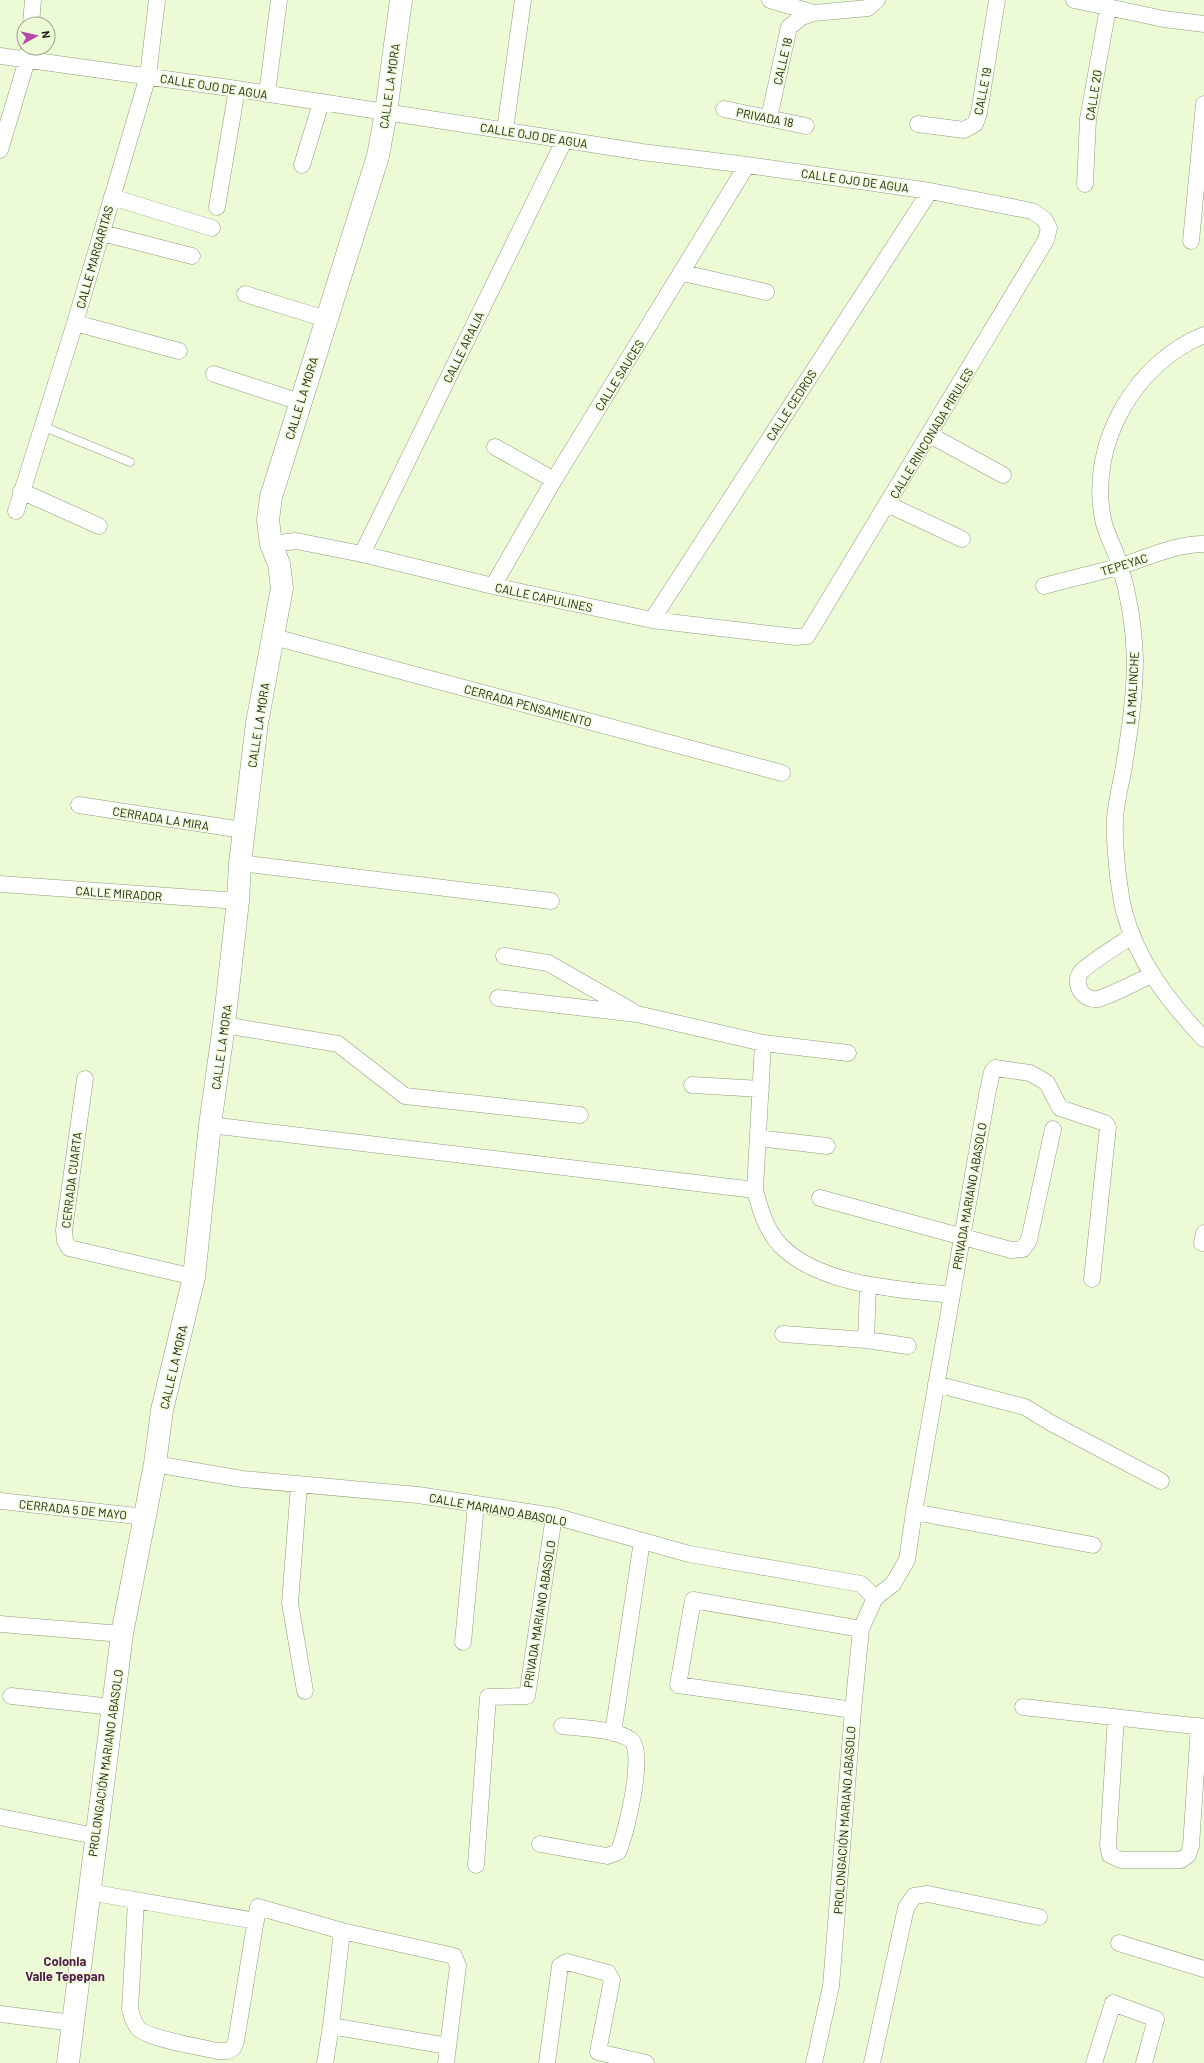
<svg xmlns="http://www.w3.org/2000/svg" width="1204" height="2063" font-family="Barlow,sans-serif">
  <rect width="100%" height="100%" fill="#edfad6"/>
  <g fill="none" stroke-linecap="round" stroke-linejoin="round">
    <defs>
      <path id="lane" d="M 42,426 L 130,462"/>
      <path id="street" d="M 770,0 L 814,13
        M 1074,0 L 1164,19 L 1204,24
        M 31,24 L 33,0
        M 0,56 L 237,89 L 642,152 L 747,165 L 930,191 L 1032,211 L 1044,219 L 1049,228 L 1046,240 L 807,636 L 796,637 L 652,620 L 493,586 L 362,554 L 296,541 L 271,544
        M 267,94 L 279,0
        M 724,109 L 806,126
        M 769,118 L 789,27 L 802,17 L 814,13 L 868,8 L 877,0
        M 918,124 L 964,130 L 975,124 L 979,113 L 997,0
        M 505,130 L 523,0
        M 0,150 L 27,60 L 29,48
        M 302,165 L 321,103
        M 1085,184 L 1088,119 L 1108,8
        M 112,197 L 212,228
        M 217,207 L 237,89
        M 102,233 L 192,256
        M 1191,241 L 1204,104
        M 683,273 L 766,292
        M 245,294 L 326,319
        M 75,323 L 179,351
        M 1204,335 C 1135,363 1088,444 1103,519 C 1106,535 1116,550 1120,566 C 1129,595 1134,629 1135,659 C 1135,697 1129,735 1123,772 C 1120,787 1116,803 1115,818 C 1114,837 1116,857 1118,876 C 1120,888 1121,900 1124,911 C 1137,961 1169,1002 1204,1039
        M 214,374 L 300,402
        M 930,435 L 1003,475
        M 495,447 L 554,480
        M 21,491 L 99,526
        M 887,504 L 962,539
        M 16,511 L 75,323 L 148,76 L 157,0
        M 362,554 L 564,141
        M 493,586 L 554,480 L 747,165
        M 1044,586 C 1070,579 1096,573 1121,566 C 1148,557 1176,544 1204,544
        M 652,620 L 930,191
        M 274,637 L 782,773
        M 79,805 L 243,830
        M 240,863 L 551,901
        M 0,884 L 238,901
        M 1132,936 C 1120,944 1089,963 1081,972 C 1072,984 1083,1001 1098,999 C 1110,996 1138,981 1152,975
        M 504,956 L 548,963 L 632,1011
        M 498,998 L 637,1014 L 763,1043 L 848,1053
        M 224,1025 L 338,1044 L 405,1096 L 580,1115
        M 85,1079 L 64,1230 L 65,1241 L 69,1248 L 194,1277
        M 692,1085 L 761,1089
        M 210,1125 L 755,1190 C 760,1209 766,1230 780,1245 C 820,1286 898,1289 952,1295
        M 758,1138 L 827,1146
        M 755,1190 L 763,1043
        M 820,1198 L 1011,1250 L 1023,1249 L 1029,1240 L 1053,1129
        M 1202,1243 L 1204,1233
        M 783,1334 L 866,1340 L 868,1285
        M 866,1340 L 908,1346
        M 936,1384 L 1025,1407 L 1051,1423 L 1161,1481
        M 155,1464 L 242,1479 L 418,1495 L 554,1516 L 689,1554 L 861,1584 L 875,1598 L 861,1629 L 853,1710 L 831,1986 L 814,2063
        M 299,1485 L 290,1603 L 305,1691
        M 0,1501 L 146,1517
        M 914,1512 L 1093,1545
        M 875,1598 L 893,1584 L 907,1560 L 914,1512 L 987,1095 L 992,1072 L 995,1068 L 1030,1073 L 1039,1078 L 1047,1083 L 1060,1108 L 1105,1123 L 1108,1127 L 1092,1279
        M 0,1624 L 122,1634
        M 463,1642 L 476,1505
        M 11,1696 L 113,1707
        M 1023,1707 L 1204,1727
        M 853,1710 L 678,1685 L 693,1600 L 861,1629
        M 1116,1717 L 1108,1845 L 1110,1855 L 1121,1860 L 1181,1860 L 1188,1855 L 1191,1846 L 1199,1726
        M 613,1733 L 642,1541
        M 0,1817 L 95,1836
        M 540,1844 L 607,1856 L 618,1852 C 626,1836 646,1751 631,1740 C 616,1729 581,1728 562,1726
        M 476,1865 L 488,1697 L 527,1696 L 554,1516
        M 89,1892 L 256,1921
        M 136,1901 L 130,2009 C 132,2016 133,2023 139,2029 C 150,2039 201,2047 217,2051 L 227,2051 L 233,2048 L 236,2041 L 258,1907 L 342,1931 L 454,1956 L 458,1966 L 446,2063
        M 1119,1943 L 1204,1969
        M 0,2014 L 73,2023
        M 331,2026 L 448,2046
        M 325,2063 L 331,2026 L 342,1931
        M 547,2063 L 560,1966 L 567,1962 L 608,1973 L 612,1980 L 598,2052 L 646,2063
        M 872,2063 L 906,1908 L 914,1896 L 928,1894 L 1039,1917
        M 1094,2063 L 1113,2003 L 1156,2019 L 1144,2063"/>
      <path id="secondary" d="M 68,2063 L 122,1634 L 155,1464 L 162,1410 L 194,1277 L 210,1125 L 224,1025 L 238,901 L 240,863 L 257,723 L 282,588 L 279,564 L 271,544 L 268,520 L 271,497 L 378,156 L 386,112 L 401,0"/>
    </defs>
    <!-- lane casing -->
    <use href="#lane" stroke="#919c7b" stroke-width="9"/>
    <!-- street casing -->
    <use href="#street" stroke="#919c7b" stroke-width="17"/>
    <!-- secondary casing -->
    <use href="#secondary" stroke="#919c7b" stroke-width="23"/>
    <!-- lane -->
    <use href="#lane" stroke="#fff" stroke-width="8"/>
    <!-- street -->
    <use href="#street" stroke="#fff" stroke-width="16"/>
    <!-- secondary -->
    <use href="#secondary" stroke="#fff" stroke-width="22"/>
  </g>
  <g text-anchor="middle" dominant-baseline="central" stroke-width="3" stroke-linejoin="round" paint-order="stroke">
    <!-- street labels -->
    <g font-size="12" fill="#1b1f12" stroke="#edfad6">
      <text transform="translate(782 61) rotate(-77)">CALLE 18</text>
      <text transform="translate(214 86) rotate(9)">CALLE OJO DE AGUA</text>
      <text transform="translate(389 86) rotate(-82)">CALLE LA MORA</text>
      <text transform="translate(982 91) rotate(-79)">CALLE 19</text>
      <text transform="translate(1093 95) rotate(-81)">CALLE 20</text>
      <text transform="translate(765 117) rotate(11)">PRIVADA 18</text>
      <text transform="translate(534 135) rotate(9)">CALLE OJO DE AGUA</text>
      <text transform="translate(855 180) rotate(8)">CALLE OJO DE AGUA</text>
      <text transform="translate(94 257) rotate(-74)">CALLE MARGARITAS</text>
      <text transform="translate(463 347) rotate(-64)">CALLE ARALIA</text>
      <text transform="translate(619 375) rotate(-58)">CALLE SAUCES</text>
      <text transform="translate(301 398) rotate(-73)">CALLE LA MORA</text>
      <text transform="translate(791 405) rotate(-57)">CALLE CEDROS</text>
      <text transform="translate(931 433) rotate(-59)">CALLE RINCONADA PIRULES</text>
      <text transform="translate(1124 564) rotate(-17)">TEPEYAC</text>
      <text transform="translate(544 597) rotate(12)">CALLE CAPULINES</text>
      <text transform="translate(1132 688) rotate(-87)">LA MALINCHE</text>
      <text transform="translate(528 705) rotate(15)">CERRADA PENSAMIENTO</text>
      <text transform="translate(258 725) rotate(-81)">CALLE LA MORA</text>
      <text transform="translate(161 818) rotate(9)">CERRADA LA MIRA</text>
      <text transform="translate(119 893) rotate(4)">CALLE MIRADOR</text>
      <text transform="translate(221 1047) rotate(-82)">CALLE LA MORA</text>
      <text transform="translate(71 1180) rotate(-83)">CERRADA CUARTA</text>
      <text transform="translate(969 1196) rotate(-80)">PRIVADA MARIANO ABASOLO</text>
      <text transform="translate(173 1367) rotate(-77)">CALLE LA MORA</text>
      <text transform="translate(73 1509) rotate(6)">CERRADA 5 DE MAYO</text>
      <text transform="translate(498 1509) rotate(10)">CALLE MARIANO ABASOLO</text>
      <text transform="translate(539 1614) rotate(-81)">PRIVADA MARIANO ABASOLO</text>
      <text transform="translate(105 1763) rotate(-82)">PROLONGACIÓN MARIANO ABASOLO</text>
      <text transform="translate(844 1820) rotate(-86)">PROLONGACIÓN MARIANO ABASOLO</text>
    </g>
    <!-- neighbourhood labels -->
    <g font-size="13" font-weight="bold" fill="#531e4b" stroke="#edfad6">
      <text x="65" y="1961">Colonia<tspan x="65" dy="15">Valle Tepepan</tspan></text>
    </g>
  </g>
  <!-- north arrow -->
  <g transform="translate(36 36) rotate(82)"><circle r="19" fill="#edfad6" stroke="#99a288"/>
  <path d="M0-3L7 15L0 10L-7 15Z" fill="#b648a7"/>
  <text y="-6" font-size="11" font-weight="bold" text-anchor="middle" fill="#1b1f12">N</text>
  </g>
</svg>
